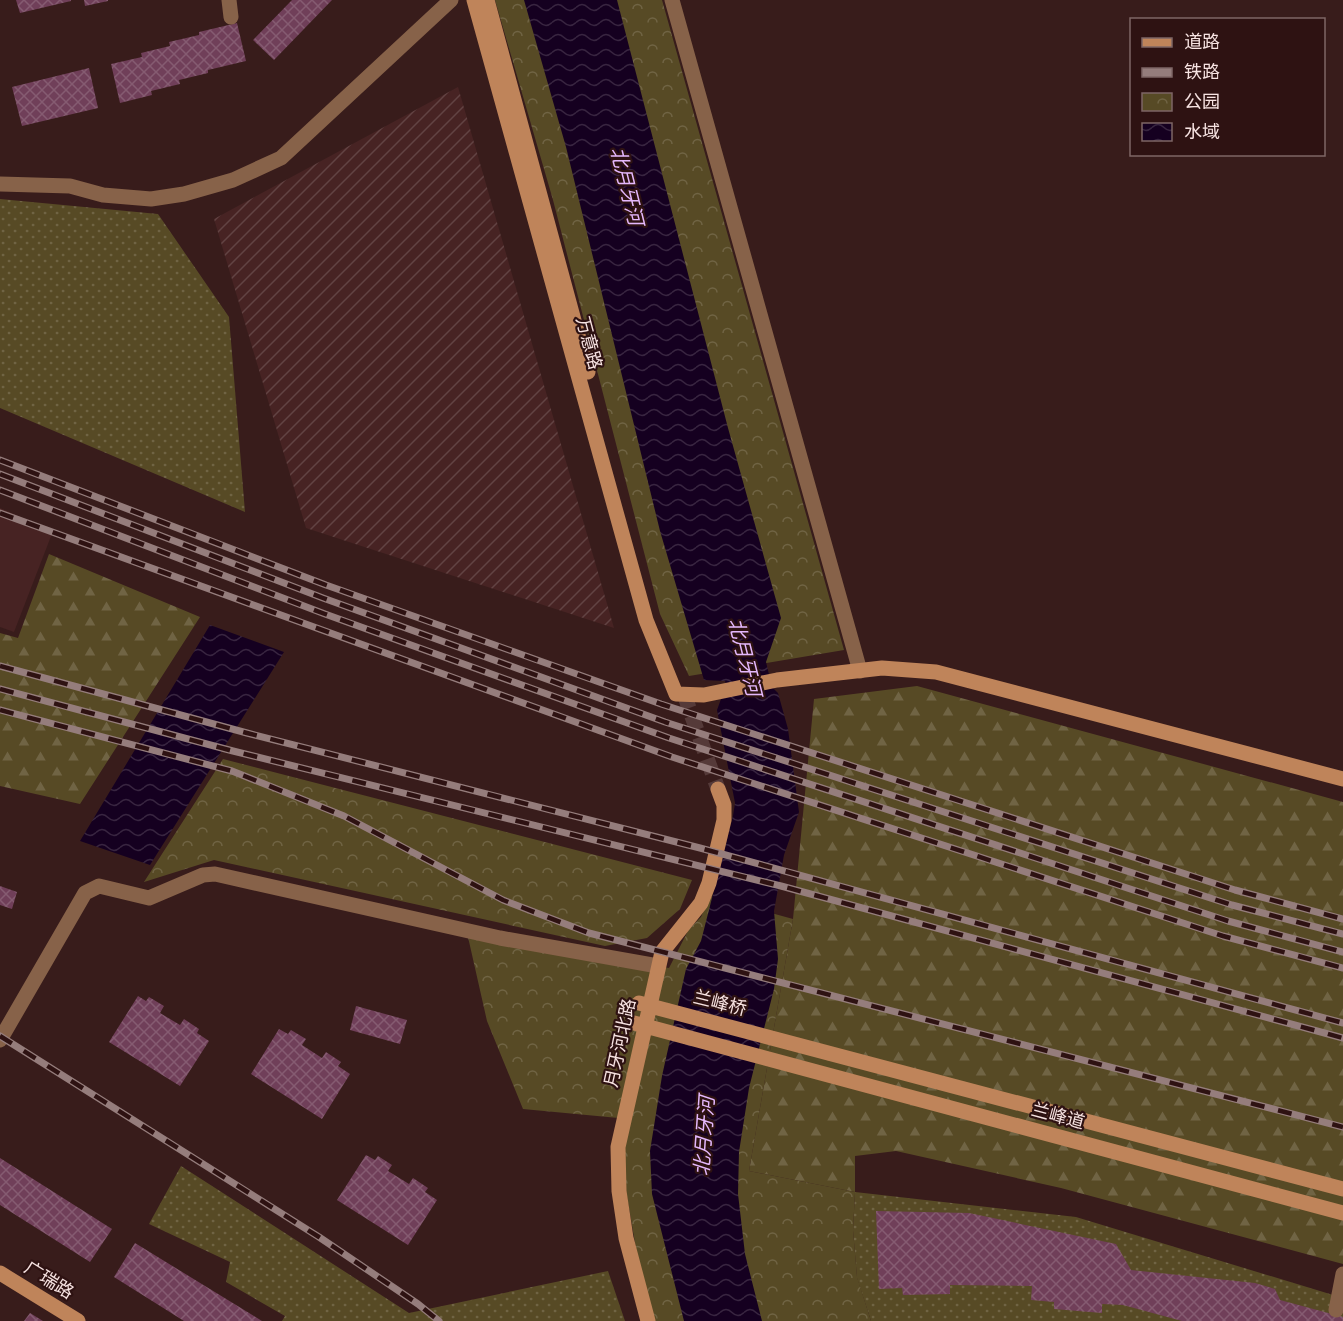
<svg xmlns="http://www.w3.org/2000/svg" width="1343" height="1321" font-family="'Crimson Pro','Noto Sans SC',serif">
  <defs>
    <pattern id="industrial-furrows" width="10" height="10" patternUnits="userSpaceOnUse" patternTransform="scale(1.5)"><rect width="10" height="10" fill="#472323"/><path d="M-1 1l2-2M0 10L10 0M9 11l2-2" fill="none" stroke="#624343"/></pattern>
    <pattern id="grass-dots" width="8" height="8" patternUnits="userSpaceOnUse" patternTransform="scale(1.5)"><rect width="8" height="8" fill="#574a25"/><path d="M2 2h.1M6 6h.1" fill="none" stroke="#706444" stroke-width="1.8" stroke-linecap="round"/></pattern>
    <pattern id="forest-firs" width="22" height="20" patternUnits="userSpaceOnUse" patternTransform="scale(1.5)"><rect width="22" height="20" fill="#574a25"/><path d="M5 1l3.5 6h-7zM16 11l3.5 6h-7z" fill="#706444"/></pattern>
    <pattern id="park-crowns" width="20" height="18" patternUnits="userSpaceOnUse" patternTransform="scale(1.5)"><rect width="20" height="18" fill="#574a25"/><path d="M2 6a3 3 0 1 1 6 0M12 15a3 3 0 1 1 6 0" fill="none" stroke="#706444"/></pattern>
    <pattern id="water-waves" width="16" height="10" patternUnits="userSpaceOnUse" patternTransform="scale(1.5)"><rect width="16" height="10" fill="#150020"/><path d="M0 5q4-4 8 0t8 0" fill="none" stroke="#382540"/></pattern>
    <pattern id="building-cross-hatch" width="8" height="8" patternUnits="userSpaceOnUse" patternTransform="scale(1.5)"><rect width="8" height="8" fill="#703f59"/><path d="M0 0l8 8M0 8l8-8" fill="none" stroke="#855b71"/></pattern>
  </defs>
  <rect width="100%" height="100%" fill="#381c1b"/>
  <!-- built -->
  <path fill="#472323" d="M 0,508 L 53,531 L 14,632 L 0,627 Z"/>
  <!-- industrial -->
  <path fill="url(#industrial-furrows)" d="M 458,87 L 614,628 L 306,528 L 214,219 Z"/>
  <!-- grass -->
  <path fill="url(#grass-dots)" d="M 0,199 L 158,214 L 229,317 L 245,512 L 0,408 Z
    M 181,1166 L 409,1313 L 608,1271 L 625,1321 L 282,1321 L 285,1316 L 226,1282 L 230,1262 L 149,1224 Z
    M 855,1192 L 1076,1217 L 1343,1298 L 1343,1321 L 871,1321 L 857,1278 L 853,1230 Z"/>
  <!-- forest -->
  <path fill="url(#forest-firs)" d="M 49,554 L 200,617 L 80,804 L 0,786 L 0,633 L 18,638 Z
    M 917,686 L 1343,802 L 1343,1264 L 1061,1188 L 896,1151 L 855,1156 L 855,1192 L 749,1171 L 793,919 L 814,699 Z"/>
  <!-- park -->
  <path fill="url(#park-crowns)" d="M 495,0 L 662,0 L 844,650 L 689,676 L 660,614 L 553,200 Z
    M 223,759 L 692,880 L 680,909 L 647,938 L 605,946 L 214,860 L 144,882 Z
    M 710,896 L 793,919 L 749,1171 L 855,1192 L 853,1230 L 857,1277 L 871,1321 L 654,1321 L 638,1260 L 621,1162 L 629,1119 L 523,1109 L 487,1021 L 468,937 L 669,968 L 689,929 L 701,917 Z"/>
  <!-- water -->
  <path fill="url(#water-waves)" d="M 524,0 L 617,0 L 728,428 L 781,618 L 766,662 L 772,687 L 778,693 L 788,729 L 799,812 L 784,855 L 774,911 L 778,959 L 774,989 L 749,1088 L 739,1152 L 738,1194 L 745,1254 L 762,1321 L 684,1321 L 652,1194 L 650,1151 L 662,1076 L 686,969 L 701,941 L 733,816 L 735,803 L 717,710 L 721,699 L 730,694 L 725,681 L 704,680 L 660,531 L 566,147 Z
    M 210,625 L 284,652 L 150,865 L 80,841 Z"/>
  <!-- building -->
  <path fill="url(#building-cross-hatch)" d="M 16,0 L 71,0 L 71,1 L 20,13 Z
    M 84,0 L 108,0 L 108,1 L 85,6 Z
    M 292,0 L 332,0 L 274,60 L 253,40 Z
    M 237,23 L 246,61 L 208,70 L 208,73 L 179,80 L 180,84 L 151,91 L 152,95 L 120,103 L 111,64 L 142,57 L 141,53 L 170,46 L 169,42 L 199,35 L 199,32 Z
    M 89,68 L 98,108 L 22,126 L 12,87 Z
    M 0,886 L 17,892 L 12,909 L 0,905 Z
    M 138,996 L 146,1001 L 149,997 L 164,1006 L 160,1013 L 180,1025 L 184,1019 L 199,1029 L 197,1033 L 209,1041 L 180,1086 L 109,1042 Z
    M 356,1006 L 407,1020 L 400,1044 L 350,1030 Z
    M 279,1029 L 288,1034 L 291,1030 L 306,1039 L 302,1045 L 322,1058 L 326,1052 L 341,1062 L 338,1066 L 350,1074 L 322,1119 L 251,1074 Z
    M 366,1155 L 375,1160 L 378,1156 L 392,1165 L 388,1171 L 409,1184 L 413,1178 L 428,1188 L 425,1192 L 437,1200 L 408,1245 L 337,1200 Z
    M 0,1158 L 112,1229 L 90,1262 L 0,1205 Z
    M 876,1211 L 969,1213 L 1116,1244 L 1131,1270 L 1255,1283 L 1275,1289 L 1280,1300 L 1343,1317 L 1343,1321 L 1182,1321 L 1123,1305 L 1102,1304 L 1102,1313 L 1054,1309 L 1054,1302 L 1031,1300 L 1032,1286 L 950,1285 L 950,1294 L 903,1295 L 902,1288 L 879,1289 Z
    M 135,1243 L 262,1321 L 184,1321 L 114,1277 Z
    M 30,1313 L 43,1321 L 24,1321 Z"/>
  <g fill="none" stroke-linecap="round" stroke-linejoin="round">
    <!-- secondary-tunnel -->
    <path stroke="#553a39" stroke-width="15" stroke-dasharray="15 8" stroke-linecap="butt" d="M 684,694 L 718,789"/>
    <!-- street -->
    <path stroke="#876249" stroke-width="15" d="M 229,0 L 231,17
      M 672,0 L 860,671
      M 0,184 L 70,186 L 103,195 L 151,199 L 184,194 L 233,180 L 281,158 L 451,0
      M 0,1040 L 85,893 L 99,886 L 149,898 L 203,875 L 215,874 L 500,938 L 658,966
      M 1336,1310 L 1343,1274"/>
    <!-- secondary -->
    <path stroke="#bf845a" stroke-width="15" d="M 474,0 L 646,620 L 676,694 L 704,695 L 777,680 L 882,668 L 936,672 L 1343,779
      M 487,0 L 588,372
      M 639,1003 L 1343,1189
      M 634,1023 L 1343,1213
      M 0,1273 L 78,1321
      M 648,1321 L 626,1238 L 619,1191 L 618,1147 L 662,952 L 701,903 L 709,883 L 724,820 L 724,805 L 718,789"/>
    <defs>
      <path id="rail" d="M 0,460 L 326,585 L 661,704 L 1235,890 L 1343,919
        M 0,474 L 323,598 L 665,722 L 1232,905 L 1343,934
        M 0,490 L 325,614 L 669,738 L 1228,921 L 1343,952
        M 0,513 L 672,757 L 1223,936 L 1343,968
        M 0,666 L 247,733 L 700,848 L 1343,1023
        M 0,689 L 233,751 L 781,886 L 1343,1038
        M 0,710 L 232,771 L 344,816 L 503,900 L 589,933 L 1343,1127
        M 0,1036 L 319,1237 L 418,1304 L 439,1321"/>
    </defs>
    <!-- rail casing -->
    <use href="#rail" stroke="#957d7c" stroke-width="7"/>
    <!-- rail -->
    <use href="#rail" stroke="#2e1212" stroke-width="4.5" stroke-dasharray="14" stroke-linecap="butt"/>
  </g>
  <g text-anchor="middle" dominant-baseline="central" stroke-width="4.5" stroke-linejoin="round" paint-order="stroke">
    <!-- street labels -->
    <g font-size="18" fill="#f7e3e2" stroke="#2e1212">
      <text transform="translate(589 343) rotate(75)">万意路</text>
      <text transform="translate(720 1003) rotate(14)">兰峰桥</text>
      <text transform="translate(620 1043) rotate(-78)">月牙河北路</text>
      <text transform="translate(1058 1116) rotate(15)">兰峰道</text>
      <text transform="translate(49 1280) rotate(32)">广瑞路</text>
    </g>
    <!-- water labels -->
    <g font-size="20" font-style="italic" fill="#e4b8fd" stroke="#2e1212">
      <text transform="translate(627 186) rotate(76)">北月牙河</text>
      <text transform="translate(745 657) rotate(76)">北月牙河</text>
      <text transform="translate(704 1136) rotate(-86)">北月牙河</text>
    </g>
  </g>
  <!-- legend -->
  <rect x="1130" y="18" width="195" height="138" fill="#2e1212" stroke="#7e6665" stroke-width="1.5"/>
  <rect x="1142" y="38" width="30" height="9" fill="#bf845a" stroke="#7e6665" stroke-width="1.5"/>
  <text x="1184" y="48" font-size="18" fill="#f7e3e2">道路</text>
  <rect x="1142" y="68" width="30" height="9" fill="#957d7c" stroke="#7e6665" stroke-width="1.5"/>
  <text x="1184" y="78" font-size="18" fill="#f7e3e2">铁路</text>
  <rect x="1142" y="93" width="30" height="18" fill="url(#park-crowns)" stroke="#7e6665" stroke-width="1.5"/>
  <text x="1184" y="108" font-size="18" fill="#f7e3e2">公园</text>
  <rect x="1142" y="123" width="30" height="18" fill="url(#water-waves)" stroke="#7e6665" stroke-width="1.5"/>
  <text x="1184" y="138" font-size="18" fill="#f7e3e2">水域</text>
</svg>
